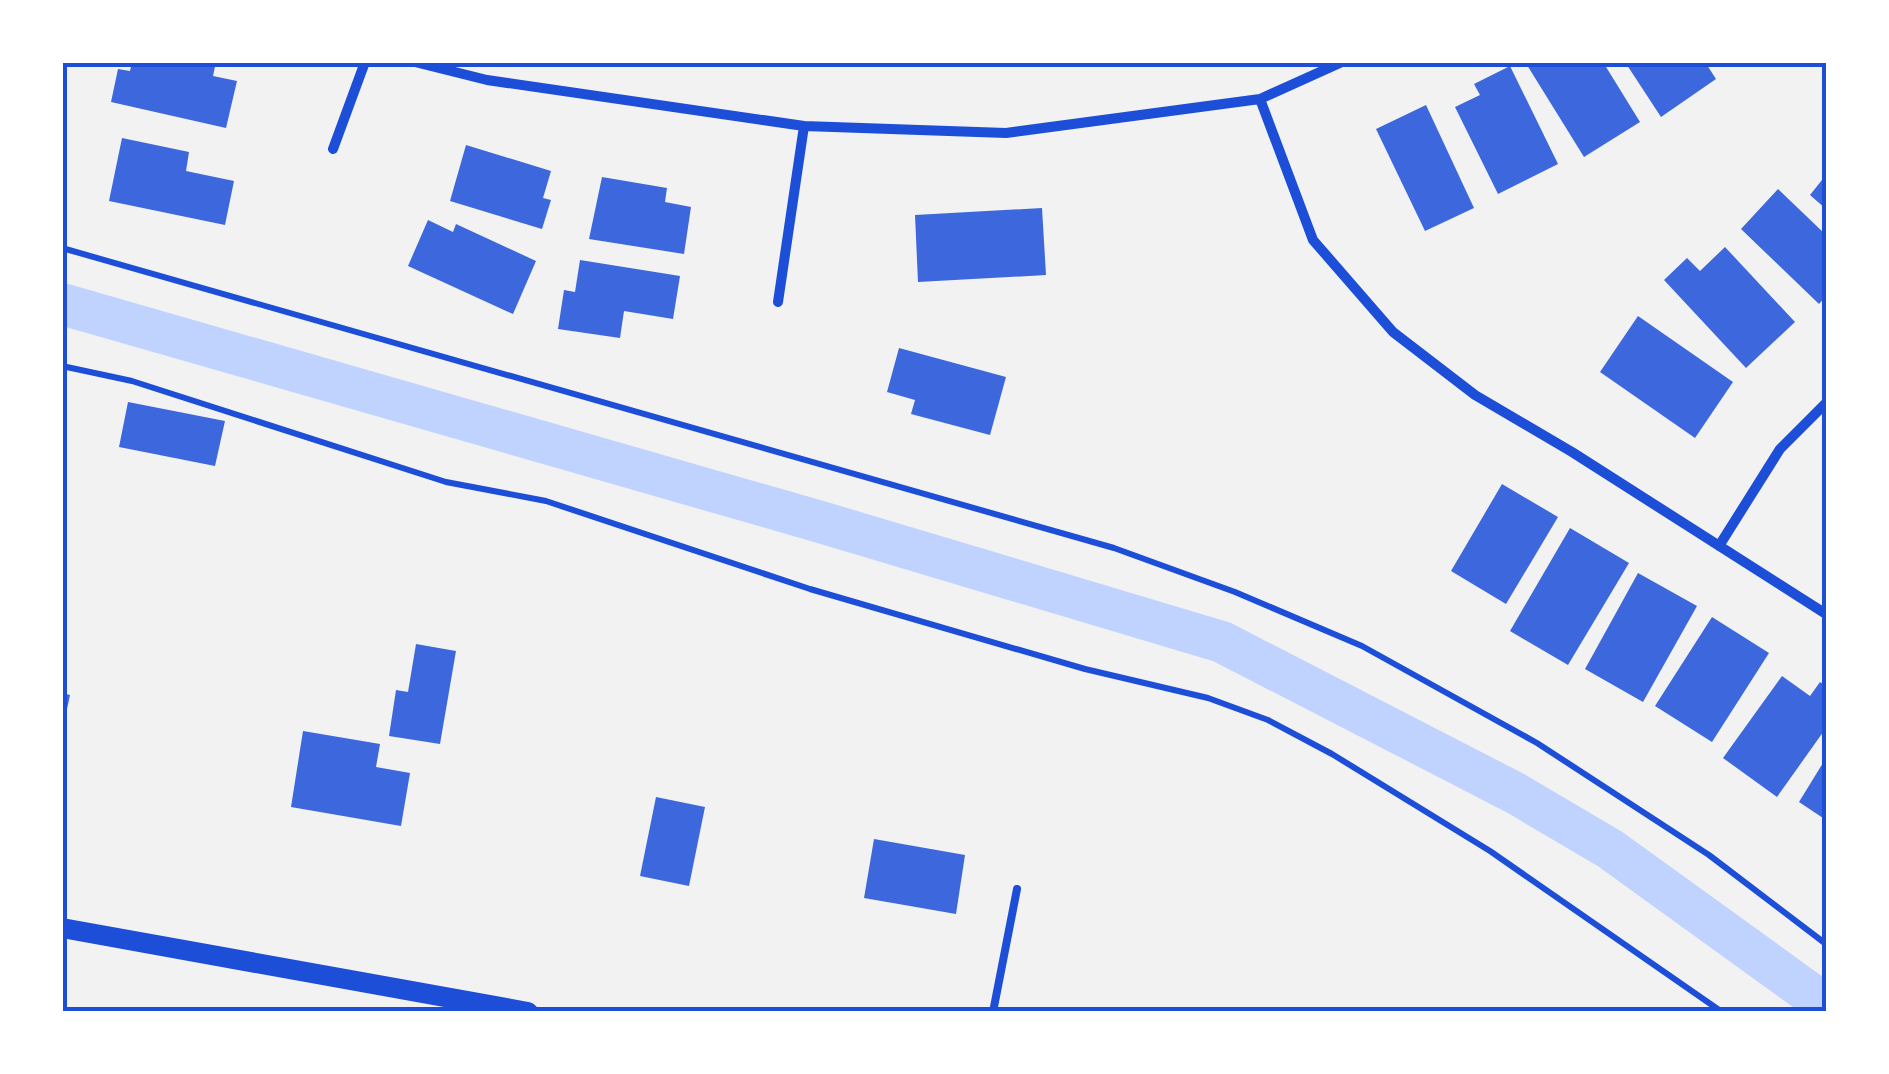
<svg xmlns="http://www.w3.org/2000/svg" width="1889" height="1074" font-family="'Open Sans',sans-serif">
  <rect width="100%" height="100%" fill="#f2f2f2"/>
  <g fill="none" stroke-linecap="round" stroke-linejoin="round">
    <!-- canal -->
    <path stroke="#bfd3fe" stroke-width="42" d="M 62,304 L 824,523 L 1222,642 L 1515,793 L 1610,849 L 1826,1005"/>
  </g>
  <!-- building -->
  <path fill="#3d67dc" d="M 132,62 L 216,62 L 213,76 L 237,81 L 226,128 L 111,102 L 118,69 L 130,71 Z
    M 1531,62 L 1603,62 L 1640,122 L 1584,157 L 1527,65 Z
    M 1625,62 L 1705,62 L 1716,79 L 1661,117 Z
    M 1510,66 L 1558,164 L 1498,194 L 1455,107 L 1480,95 L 1474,84 Z
    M 1426,105 L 1474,208 L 1425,231 L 1376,129 Z
    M 122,138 L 189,152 L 186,171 L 234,181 L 225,225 L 109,201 Z
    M 466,145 L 551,171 L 543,198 L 551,200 L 542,229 L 450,201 Z
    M 1826,175 L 1826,209 L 1810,195 Z
    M 602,177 L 667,188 L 665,202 L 691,207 L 684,254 L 589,239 Z
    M 1778,189 L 1826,235 L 1826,296 L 1819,304 L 1741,229 Z
    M 1042,208 L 1046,275 L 918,282 L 915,215 Z
    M 428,220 L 453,232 L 456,224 L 536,261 L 513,314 L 408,266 Z
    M 1725,247 L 1795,322 L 1746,368 L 1664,280 L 1687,258 L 1700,271 Z
    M 580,260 L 680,276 L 673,319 L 624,311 L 620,338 L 558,329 L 564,290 L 575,292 Z
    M 1638,316 L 1733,382 L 1695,438 L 1600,372 Z
    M 899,348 L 1006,377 L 990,435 L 911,414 L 915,400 L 887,392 Z
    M 128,402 L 225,421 L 215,466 L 119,447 Z
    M 1502,484 L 1558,517 L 1506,604 L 1451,571 Z
    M 1570,528 L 1629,563 L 1568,665 L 1510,631 Z
    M 1638,573 L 1697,606 L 1643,702 L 1585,669 Z
    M 1712,617 L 1769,653 L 1712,742 L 1655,706 Z
    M 416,644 L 456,651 L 440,744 L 389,736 L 396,690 L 408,692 Z
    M 1782,676 L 1810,696 L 1820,682 L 1826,686 L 1826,728 L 1777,797 L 1723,758 Z
    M 62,693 L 70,695 L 64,723 L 62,723 Z
    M 303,731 L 380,744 L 376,767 L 410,773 L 401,826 L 291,807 Z
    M 1826,758 L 1826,820 L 1799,802 Z
    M 656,797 L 705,807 L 689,886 L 640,876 Z
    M 874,839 L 965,855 L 956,914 L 864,898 Z"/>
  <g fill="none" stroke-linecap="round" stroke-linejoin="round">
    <!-- path -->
    <path stroke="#1d4ed8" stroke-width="6" d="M 62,248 L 1114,548 L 1235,592 L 1362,646 L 1537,743 L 1709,855 L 1826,944
      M 62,366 L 132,381 L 446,482 L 546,501 L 810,589 L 1085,669 L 1208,698 L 1268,720 L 1332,754 L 1490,851 L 1722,1012"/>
    <!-- service -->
    <path stroke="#1d4ed8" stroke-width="8" d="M 993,1012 L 1017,889"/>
    <!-- minor -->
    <path stroke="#1d4ed8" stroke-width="10" d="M 415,62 L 487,80 L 804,126 L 1006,133 L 1260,99 L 1342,62
      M 1260,99 L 1313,240 L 1393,332 L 1475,395 L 1572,452 L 1826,614
      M 333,149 L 365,62
      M 778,302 L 804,126
      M 1719,546 L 1780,449 L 1826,403"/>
    <!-- secondary -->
    <path stroke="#1d4ed8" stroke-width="20" d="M 62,928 L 528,1012"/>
  </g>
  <!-- border -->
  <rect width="1889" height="1074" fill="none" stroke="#ffffff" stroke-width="130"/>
  <rect x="65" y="65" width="1759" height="944" fill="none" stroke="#1d4ed8" stroke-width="4"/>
</svg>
